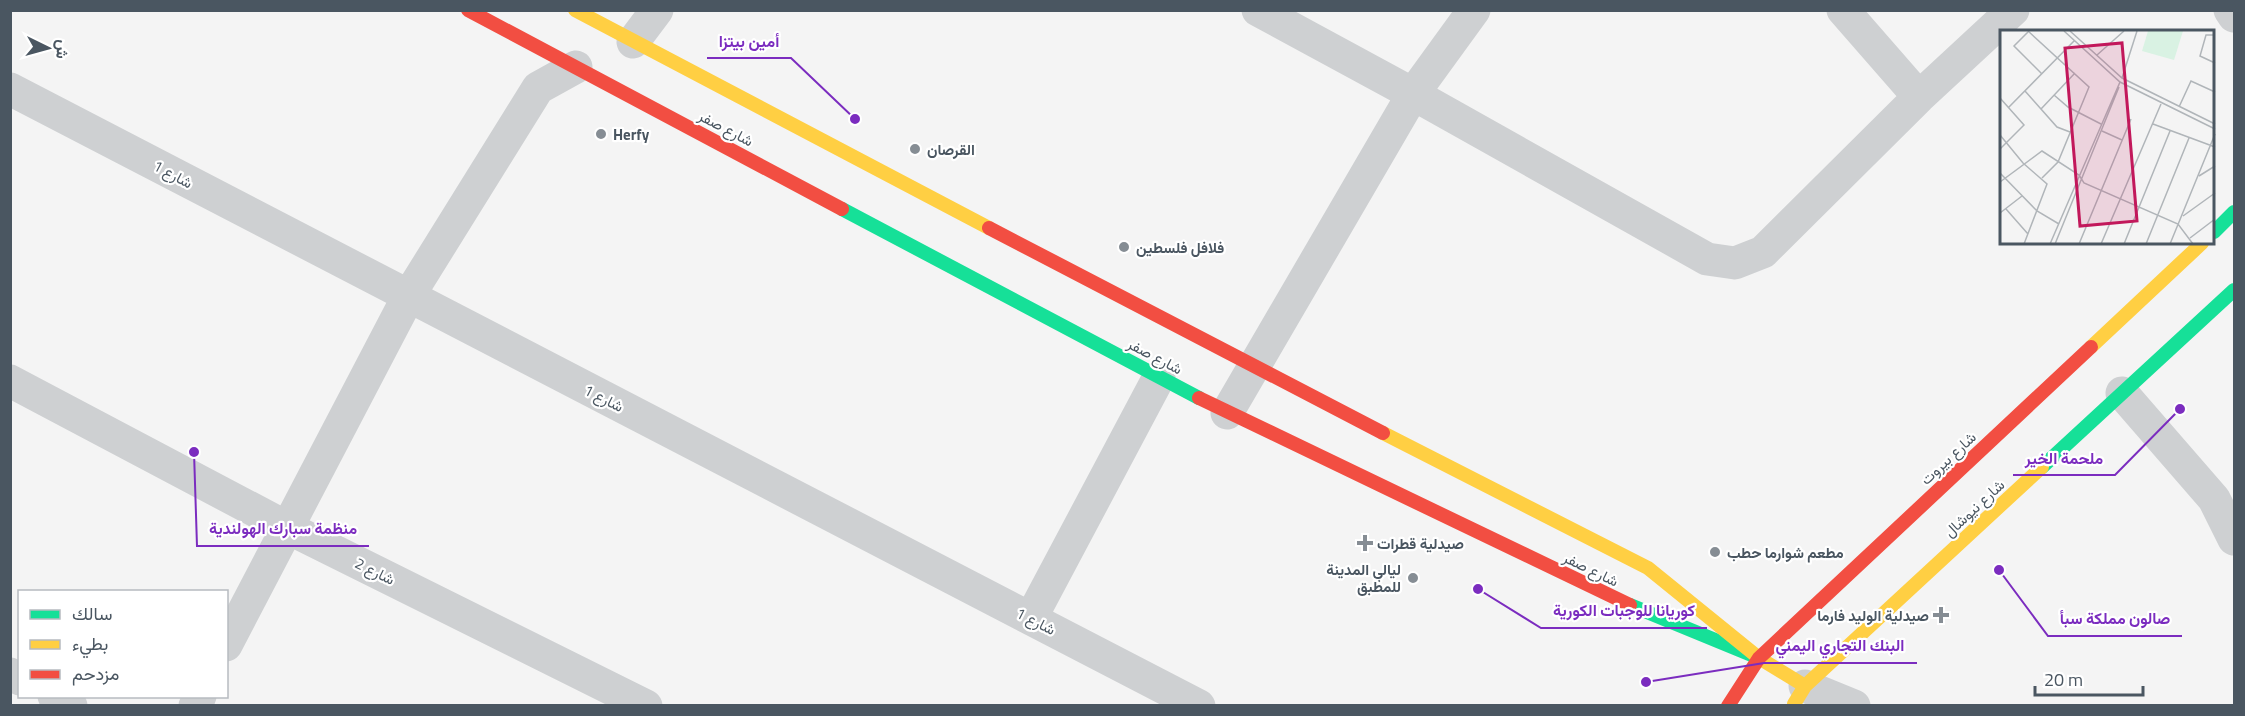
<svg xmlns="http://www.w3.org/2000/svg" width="2245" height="716" font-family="'Titillium Web',Vazirmatn,sans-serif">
  <rect width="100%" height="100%" fill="#f4f4f4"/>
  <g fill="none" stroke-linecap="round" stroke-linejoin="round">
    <!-- street -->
    <path stroke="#ced0d2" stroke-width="33" d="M 1258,10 L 1413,94 L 1707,259 L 1735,263 L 1763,252 L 1919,97 L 2013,10
      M 1843,10 L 1919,97
      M 2230,10 L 2234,16
      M 633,42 L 657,10
      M 10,89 L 1199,706
      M 10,381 L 288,528 L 646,706
      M 2122,393 L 2214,499 L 2234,539
      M 1227,413 L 1413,94 L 1474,10
      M 1031,618 L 1159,377
      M 226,645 L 408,297 L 538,88 L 576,67
      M 10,674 L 20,679
      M 1805,686 L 1854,706
      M 54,696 L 71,706
      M 195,706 L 200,696"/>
    <!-- fast -->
    <path stroke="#16e098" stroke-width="14" d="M 842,209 L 1199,398
      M 2214,232 L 2234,212
      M 2042,467 L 2234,290
      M 1630,605 L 1759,658"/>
    <!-- slow -->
    <path stroke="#ffcf43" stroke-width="14" d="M 575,10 L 989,228
      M 2091,347 L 2202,243
      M 1383,433 L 1648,568 L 1759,658 L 1805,686
      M 1794,704 L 1805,686 L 2042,467"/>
    <!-- jam -->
    <path stroke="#f24e42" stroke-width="14" d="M 468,10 L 842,209
      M 989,228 L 1383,433
      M 1199,398 L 1630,605
      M 1728,706 L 1759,658 L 2091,347"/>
  </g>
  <!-- markers -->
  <g fill="#868d94" stroke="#fff" stroke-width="2">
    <circle cx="601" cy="134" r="6"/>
    <circle cx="915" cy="149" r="6"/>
    <circle cx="1124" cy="247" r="6"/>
    <path d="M1362 534h6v6h6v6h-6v6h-6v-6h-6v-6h6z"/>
    <circle cx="1715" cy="552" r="6"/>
    <circle cx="1413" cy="578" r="6"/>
    <path d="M1938 606h6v6h6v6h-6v6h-6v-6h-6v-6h6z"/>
  </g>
  <g text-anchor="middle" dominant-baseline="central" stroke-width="4.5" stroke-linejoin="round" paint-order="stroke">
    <!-- street labels -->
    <g font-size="15" fill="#4a5661" stroke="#fff">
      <text transform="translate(726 128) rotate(28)">شارع صفر</text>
      <text transform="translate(173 174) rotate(28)">شارع 1</text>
      <text transform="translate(1155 356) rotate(28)">شارع صفر</text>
      <text transform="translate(604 398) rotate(27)">شارع 1</text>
      <text transform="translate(1948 458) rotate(-43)">شارع بيروت</text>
      <text transform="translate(1974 508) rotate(-43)">شارع نيوشال</text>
      <text transform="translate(1591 569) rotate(26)">شارع صفر</text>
      <text transform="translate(375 571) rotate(26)">شارع 2</text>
      <text transform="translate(1036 621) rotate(27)">شارع 1</text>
    </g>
    <!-- poi labels -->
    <g font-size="15" font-weight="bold" fill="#4a5661" stroke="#fff" text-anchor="start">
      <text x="613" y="134">Herfy</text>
      <text x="927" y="149">القرصان</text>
      <text x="1136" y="247">فلافل فلسطين</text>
      <text x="1377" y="543">صيدلية قطرات</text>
      <text x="1727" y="552">مطعم شوارما حطب</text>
      <text x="1401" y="569" text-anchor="end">ليالي المدينة<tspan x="1401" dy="17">للمطبق</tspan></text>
      <text x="1929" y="615" text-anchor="end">صيدلية الوليد فارما</text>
    </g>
  </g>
  <!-- overview -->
  <g transform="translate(2000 30)">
    <rect width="214" height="214" fill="#f4f4f4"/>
    <path d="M 148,1 L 183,1 L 174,30 L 142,21 Z" fill="#d9f2e3"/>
    <path fill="none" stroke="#b0b5b9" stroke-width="1.5" d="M 28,1 L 89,57 L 58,132 L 42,148M 64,1 L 120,52 L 215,99M 70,1 L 122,48 L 215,94M 28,2 L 14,16 L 42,44M 215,5 L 206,5 L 200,26 L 215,33M 97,25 L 124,1M 122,48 L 137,1M 25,61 L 57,97 L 70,102M 54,65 L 68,77 L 101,94M 0,68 L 24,95 L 0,119M 9,77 L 74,11M 179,77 L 191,51 L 215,62M 41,79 L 75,43M 153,94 L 215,117M 102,101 L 122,110M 0,105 L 23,133 L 47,154 L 24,214M 0,143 L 37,181 L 59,194M 199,146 L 215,136M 0,152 L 42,121 L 79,145 L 84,153 L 178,194 L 193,214M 6,179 L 28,204M 0,183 L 22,166M 183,186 L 215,163M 190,208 L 215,189M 50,214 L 120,52M 55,214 L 119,57M 79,214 L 131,89M 101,214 L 161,74M 124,214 L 170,101M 146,214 L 189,108M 170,214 L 215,104"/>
    <path fill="#c2185b" fill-opacity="0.15" stroke="#c2185b" stroke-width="3" d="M 122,13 L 137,191 L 80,196 L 65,18 Z"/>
    <rect width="214" height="214" fill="none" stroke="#4a5661" stroke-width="3"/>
  </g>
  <!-- callouts -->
  <path fill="none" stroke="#7b2cbf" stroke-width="2" d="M855 119L791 58H707M2180 409L2115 475H2013M194 452L197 546H369M1478 589L1541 628H1707M1999 570L2048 636H2182M1646 682L1764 663H1917"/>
  <g fill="#7b2cbf" stroke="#fff" stroke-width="2">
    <circle cx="855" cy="119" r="6"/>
    <circle cx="2180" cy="409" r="6"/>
    <circle cx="194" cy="452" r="6"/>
    <circle cx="1478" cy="589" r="6"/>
    <circle cx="1999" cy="570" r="6"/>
    <circle cx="1646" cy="682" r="6"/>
  </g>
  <g font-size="16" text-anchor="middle" font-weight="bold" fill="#7b2cbf" stroke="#fff" stroke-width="4.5" stroke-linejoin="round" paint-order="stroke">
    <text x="749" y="47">أمين بيتزا</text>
    <text x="2064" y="464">ملحمة الخير</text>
    <text x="283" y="534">منظمة سبارك الهولندية</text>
    <text x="1624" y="616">كوريانا للوجبات الكورية</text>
    <text x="2115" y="624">صالون مملكة سبأ</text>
    <text x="1840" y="651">البنك التجاري اليمني</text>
  </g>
  <!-- border -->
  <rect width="2245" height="716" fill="none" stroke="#4a5661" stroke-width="24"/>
  <!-- legend -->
  <rect x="18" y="590" width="210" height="108" fill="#ffffff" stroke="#b7bbc0" stroke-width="1.5"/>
  <rect x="30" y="610" width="30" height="9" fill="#16e098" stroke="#b7bbc0" stroke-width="1.5"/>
  <text x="72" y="620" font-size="18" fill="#4a5661">سالك</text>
  <rect x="30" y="640" width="30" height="9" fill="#ffcf43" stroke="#b7bbc0" stroke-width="1.5"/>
  <text x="72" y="650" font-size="18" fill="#4a5661">بطيء</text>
  <rect x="30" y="670" width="30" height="9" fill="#f24e42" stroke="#b7bbc0" stroke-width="1.5"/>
  <text x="72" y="680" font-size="18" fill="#4a5661">مزدحم</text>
  <!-- north arrow -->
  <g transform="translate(48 48) rotate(95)" stroke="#ffffff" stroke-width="4.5" paint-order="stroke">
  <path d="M0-4.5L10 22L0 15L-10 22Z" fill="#4a5661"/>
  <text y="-9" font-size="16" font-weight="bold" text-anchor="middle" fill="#4a5661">ش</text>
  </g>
  <!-- scale -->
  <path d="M2035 686v9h108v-9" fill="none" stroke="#4a5661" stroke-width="3"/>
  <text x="2044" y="686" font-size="18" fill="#4a5661" stroke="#ffffff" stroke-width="4.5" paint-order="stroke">20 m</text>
</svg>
